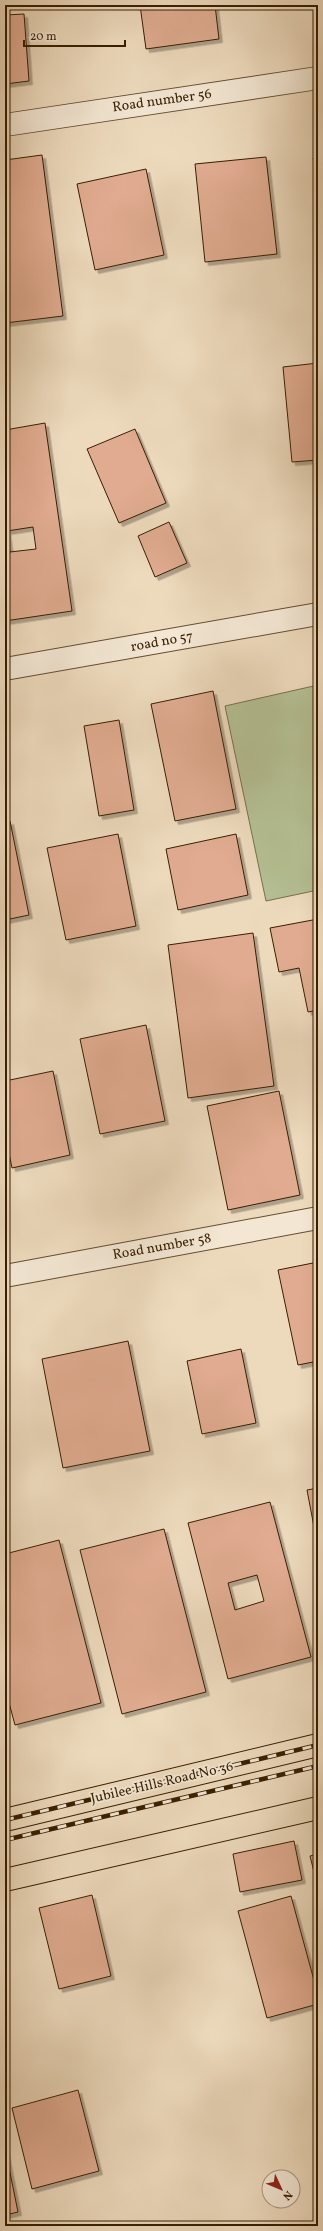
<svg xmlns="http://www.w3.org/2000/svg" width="323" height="2231" font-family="Vollkorn,serif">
  <defs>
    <filter id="shadow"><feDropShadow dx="3.5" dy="3.5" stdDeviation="0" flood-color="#0004"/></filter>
  </defs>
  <rect width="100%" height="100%" fill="#eddabd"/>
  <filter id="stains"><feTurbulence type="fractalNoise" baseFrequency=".005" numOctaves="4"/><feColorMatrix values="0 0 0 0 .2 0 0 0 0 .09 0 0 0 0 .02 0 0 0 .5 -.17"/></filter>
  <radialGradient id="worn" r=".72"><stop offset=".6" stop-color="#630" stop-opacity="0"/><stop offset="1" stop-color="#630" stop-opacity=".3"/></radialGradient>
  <!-- green -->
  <path fill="#b4c094" stroke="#76704a" d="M 318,685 L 318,890 L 266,901 L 225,706 Z"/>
  <!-- building -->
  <path fill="#e0ab90" stroke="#371f00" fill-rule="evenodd" filter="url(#shadow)" d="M 140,5 L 215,5 L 219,39 L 146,49 Z
    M 24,14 L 29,81 L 5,84 L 5,15 Z
    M 42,155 L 63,316 L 5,323 L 5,160 Z
    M 318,156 L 318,175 L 313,158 Z
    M 266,157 L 277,254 L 205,262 L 195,164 Z
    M 146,169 L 164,255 L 95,270 L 77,184 Z
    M 318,363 L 318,460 L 292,462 L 283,367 Z
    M 45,423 L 72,611 L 5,621 L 5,430 ZM 33,527 L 36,549 L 10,552 L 7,531 Z
    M 135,429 L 166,503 L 119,523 L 87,449 Z
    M 169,522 L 187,563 L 155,577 L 138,536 Z
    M 213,691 L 236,809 L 175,821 L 151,704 Z
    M 119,720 L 134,810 L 99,816 L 84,726 Z
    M 10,821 L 29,915 L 5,920 L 5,822 Z
    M 118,834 L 136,926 L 66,940 L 47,848 Z
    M 236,834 L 248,895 L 178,910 L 166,849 Z
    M 318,919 L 318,1010 L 308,1012 L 299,968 L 279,972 L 270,928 Z
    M 253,933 L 274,1086 L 188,1098 L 168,945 Z
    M 146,1025 L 165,1121 L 100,1134 L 80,1039 Z
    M 53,1071 L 70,1155 L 12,1168 L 5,1133 L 5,1081 Z
    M 279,1091 L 300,1195 L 228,1210 L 207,1106 Z
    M 318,1262 L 318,1361 L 298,1365 L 278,1270 Z
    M 128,1341 L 150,1451 L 63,1468 L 42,1359 Z
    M 241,1349 L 256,1423 L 202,1434 L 187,1361 Z
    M 318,1488 L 318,1548 L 307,1490 Z
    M 270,1502 L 311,1657 L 228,1679 L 188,1523 ZM 257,1575 L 264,1601 L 235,1610 L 228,1583 Z
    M 164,1529 L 206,1692 L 122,1714 L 80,1550 Z
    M 59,1540 L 101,1703 L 15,1725 L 5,1688 L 5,1554 Z
    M 294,1841 L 302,1880 L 240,1892 L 233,1854 Z
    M 318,1854 L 318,1888 L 310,1856 Z
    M 92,1895 L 111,1976 L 59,1989 L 39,1908 Z
    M 291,1896 L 318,1995 L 318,2004 L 267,2018 L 238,1911 Z
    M 78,2090 L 99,2171 L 32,2189 L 12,2108 Z
    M 5,2148 L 18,2212 L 5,2215 Z"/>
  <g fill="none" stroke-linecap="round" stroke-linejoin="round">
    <defs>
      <path id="minor" d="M 5,125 L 318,78
        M 5,669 L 318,614
        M 5,1276 L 318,1218"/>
      <path id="major" d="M 5,1820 L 318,1745
        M 5,1880 L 318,1808"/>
    </defs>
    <!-- minor casing -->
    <use href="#minor" stroke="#644e2f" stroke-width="24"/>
    <!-- major casing -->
    <use href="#major" stroke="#371f00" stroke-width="24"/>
    <!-- minor -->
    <use href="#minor" stroke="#f3e7d4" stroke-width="22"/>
    <!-- major -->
    <use href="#major" stroke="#eddabd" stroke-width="22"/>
    <defs>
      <path id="rail" d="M 5,1820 L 318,1745
        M 5,1840 L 318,1766"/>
    </defs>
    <!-- rail casing -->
    <use href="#rail" stroke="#371f00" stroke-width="4.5"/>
    <!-- rail -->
    <use href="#rail" stroke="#f3e7d4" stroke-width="3" stroke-dasharray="9" stroke-linecap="butt"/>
  </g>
  <g text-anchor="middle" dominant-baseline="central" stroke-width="3.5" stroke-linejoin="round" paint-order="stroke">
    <!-- street labels -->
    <g font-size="14" fill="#371f00" stroke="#f3e7d4">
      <text transform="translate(162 101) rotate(-8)">Road number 56</text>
      <text transform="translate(162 642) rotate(-10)">road no 57</text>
      <text transform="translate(162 1247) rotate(-10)">Road number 58</text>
      <text transform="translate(162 1783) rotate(-13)">Jubilee Hills Road No 36</text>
    </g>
  </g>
  <!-- margin -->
  <rect width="323" height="2231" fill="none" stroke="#eddabd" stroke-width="20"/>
  <rect x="6" y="6" width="311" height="2219" fill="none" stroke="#371f00" stroke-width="2"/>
  <rect x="10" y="10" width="303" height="2211" fill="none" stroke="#371f00"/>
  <!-- north arrow -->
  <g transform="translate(281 2189) rotate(134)"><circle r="19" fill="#f3e7d4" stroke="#a8977f"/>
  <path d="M0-3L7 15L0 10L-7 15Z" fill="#8f2418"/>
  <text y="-6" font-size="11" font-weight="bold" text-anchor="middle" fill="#371f00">N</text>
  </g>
  <!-- scale -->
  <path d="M24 40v6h101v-6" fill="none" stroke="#371f00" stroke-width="2"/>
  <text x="30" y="40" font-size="12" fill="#371f00" stroke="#f3e7d4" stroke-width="3" paint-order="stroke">20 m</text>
  <rect width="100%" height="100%" filter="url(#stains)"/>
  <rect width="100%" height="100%" fill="url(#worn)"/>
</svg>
